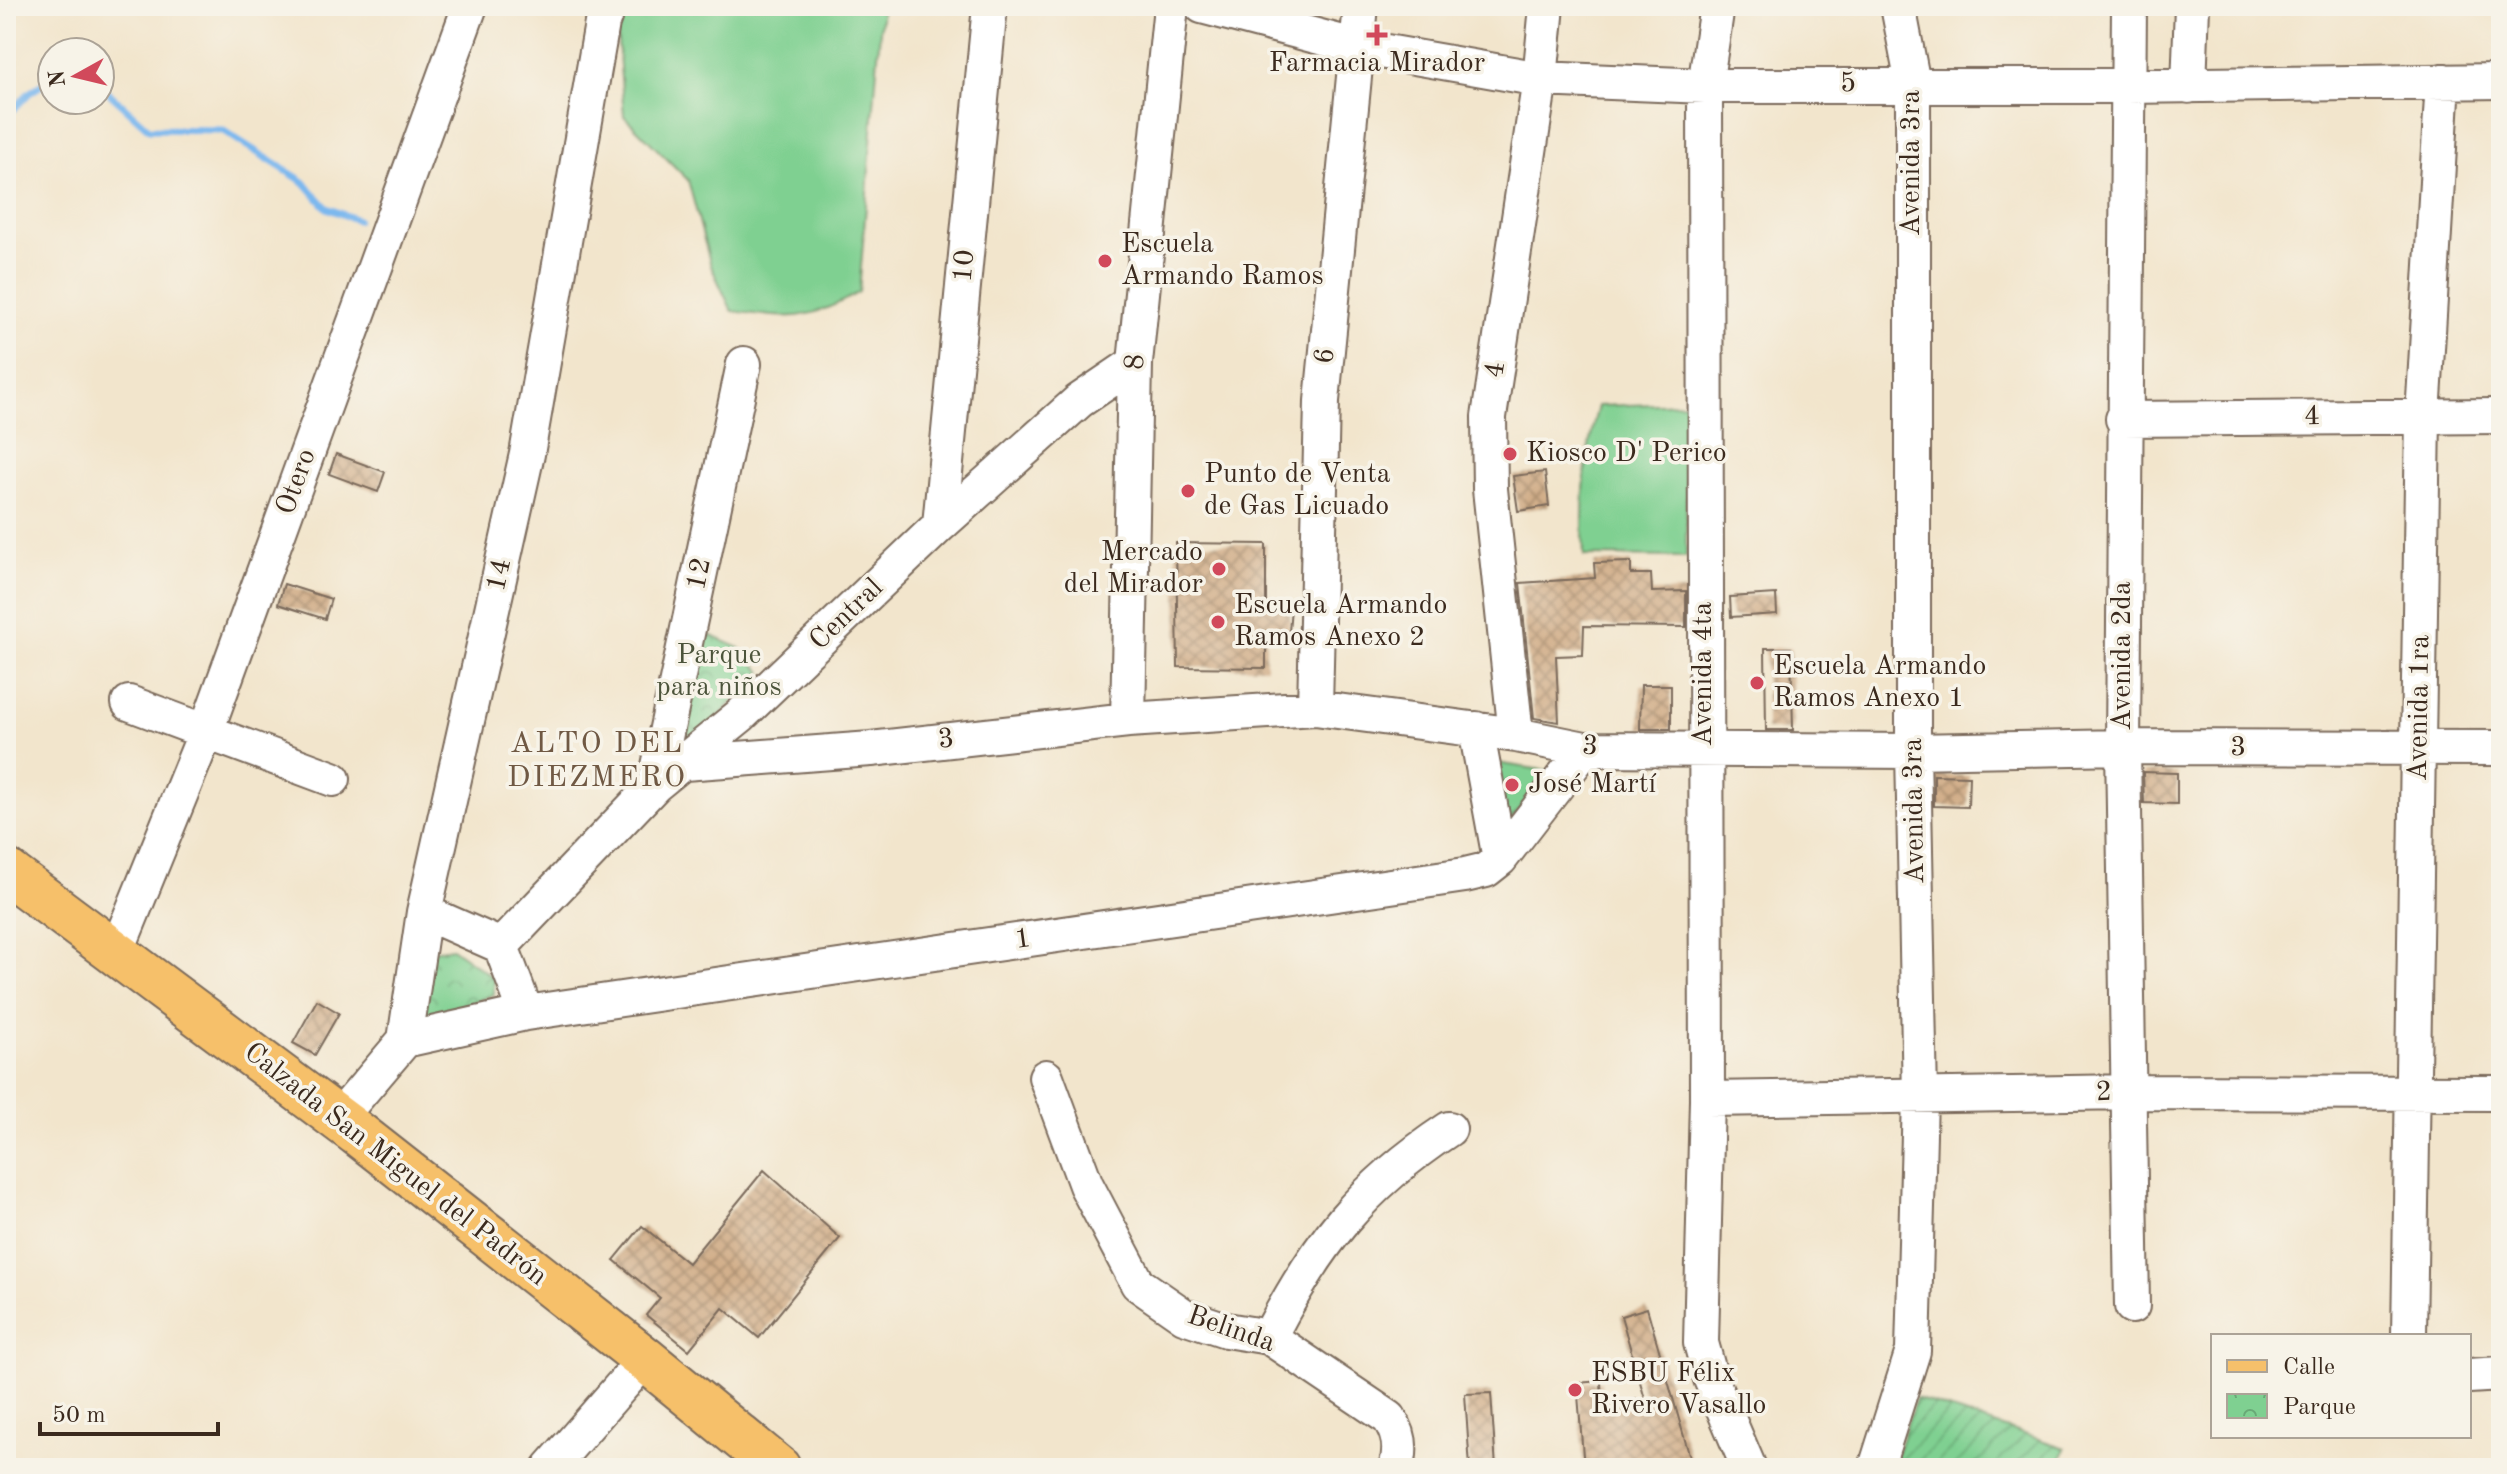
<svg xmlns="http://www.w3.org/2000/svg" width="2507" height="1474" font-family="'Old Standard TT',serif">
  <defs>
    <pattern id="park-crowns" width="20" height="18" patternUnits="userSpaceOnUse" patternTransform="scale(2)"><rect width="20" height="18" fill="#7fd091"/><path d="M2 6a3 3 0 1 1 6 0M12 15a3 3 0 1 1 6 0" fill="none" stroke="#69a976"/></pattern>
    <pattern id="garden-furrows" width="10" height="10" patternUnits="userSpaceOnUse" patternTransform="scale(2)"><rect width="10" height="10" fill="#7fd091"/><path d="M-1 1l2-2M0 10L10 0M9 11l2-2" fill="none" stroke="#69a976"/></pattern>
    <pattern id="building-cross-hatch" width="8" height="8" patternUnits="userSpaceOnUse" patternTransform="scale(2)"><rect width="8" height="8" fill="#d2af8a"/><path d="M0 0l8 8M0 8l8-8" fill="none" stroke="#ac8f70"/></pattern>
  </defs>
  <rect width="100%" height="100%" fill="#f7f3e8"/>
  <filter id="ink" filterUnits="userSpaceOnUse"><feTurbulence type="fractalNoise" baseFrequency=".0125" numOctaves="2"/><feDisplacementMap in="SourceGraphic" scale="16" xChannelSelector="R" yChannelSelector="G"/><feConvolveMatrix kernelMatrix="1 2 1 2 8 2 1 2 1" color-interpolation-filters="sRGB"/></filter>
  <filter id="wash" filterUnits="userSpaceOnUse"><feTurbulence type="fractalNoise" baseFrequency=".006" numOctaves="4" result="noise"/><feDisplacementMap in="SourceGraphic" scale="32" xChannelSelector="R" yChannelSelector="G"/><feGaussianBlur stdDeviation="1.8" result="paint"/><feColorMatrix in="noise" values="0 0 0 0 0 0 0 0 0 0 0 0 0 0 0 0 0 1.4 0 .05"/><feComposite in="paint" operator="in"/></filter>
  <g filter="url(#wash)">
    <rect width="100%" height="100%" fill="#f2e5cc"/>
    <!-- grass -->
    <path fill="#7fd091" stroke="#5d7d58" stroke-width="2" d="M 627,6 L 882,6 L 859,292 C 809,322 789,319 732,311 L 711,266 L 688,180 L 624,116 L 617,29 Z
      M 1687,403 L 1686,557 L 1584,556 C 1581,503 1584,457 1598,406 Z"/>
    <!-- park -->
    <path fill="url(#park-crowns)" stroke="#5d7d58" stroke-width="2" d="M 698,630 L 740,648 L 762,672 L 691,745 L 674,734 Z
      M 1490,762 L 1549,771 L 1503,829 Z
      M 452,948 L 494,978 L 494,994 L 422,1023 L 432,951 Z"/>
    <!-- garden -->
    <path fill="url(#garden-furrows)" stroke="#5d7d58" stroke-width="2" d="M 1916,1398 L 2065,1448 L 2059,1468 L 1892,1468 Z"/>
    <g fill="none" stroke-linecap="round" stroke-linejoin="round">
      <!-- stream -->
      <path stroke="#7cb8ee" stroke-width="7" d="M 100,85 L 149,129 L 222,130 L 304,182 L 327,208 L 357,220
        M 6,117 L 29,93 L 52,78"/>
    </g>
    <g id="blocks">
      <!-- building -->
      <path fill="url(#building-cross-hatch)" d="M 336,454 L 385,472 L 378,492 L 329,474 Z
        M 1545,472 L 1549,506 L 1518,511 L 1513,476 Z
        M 1176,543 L 1266,544 L 1266,605 L 1291,607 L 1289,632 L 1266,631 L 1266,668 L 1178,667 Z
        M 1631,562 L 1631,574 L 1651,574 L 1652,592 L 1686,591 L 1686,627 L 1584,626 L 1583,655 L 1556,656 L 1559,722 L 1534,718 L 1520,583 L 1595,578 L 1594,563 Z
        M 284,584 L 331,599 L 325,619 L 278,604 Z
        M 1776,594 L 1777,614 L 1731,617 L 1730,597 Z
        M 1765,648 L 1791,648 L 1793,730 L 1766,730 Z
        M 1641,685 L 1671,685 L 1671,729 L 1640,729 Z
        M 2143,772 L 2177,773 L 2177,804 L 2144,803 Z
        M 1934,775 L 1969,776 L 1968,807 L 1934,806 Z
        M 317,1000 L 339,1013 L 315,1055 L 293,1043 Z
        M 764,1170 L 840,1238 L 759,1338 L 723,1308 L 689,1350 L 646,1315 L 660,1298 L 614,1260 L 642,1226 L 688,1263 Z
        M 1647,1308 L 1693,1468 L 1584,1468 L 1577,1383 L 1601,1381 L 1602,1402 L 1645,1399 L 1621,1316 Z
        M 1491,1393 L 1496,1468 L 1470,1468 L 1465,1394 Z"/>
    </g>
  </g>
  <g filter="url(#ink)">
    <use href="#blocks" fill-opacity="0" stroke="#7b6b5b" stroke-width="2"/>
    <g fill="none" stroke-linecap="round" stroke-linejoin="round">
      <defs>
        <path id="minor" d="M 1202,6 L 1358,47 L 1540,79 L 1705,86 L 2127,86 L 2501,81
          M 1717,6 L 1705,86 L 1707,1099 L 1701,1343 L 1711,1379 L 1749,1468
          M 2129,6 L 2123,747 L 2132,1306
          M 2189,86 L 2192,6
          M 2123,419 L 2501,416
          M 940,525 L 990,6
          M 129,703 L 333,779
          M 1315,708 L 1322,401 L 1361,6
          M 1128,720 L 1135,363 L 1171,6
          M 1476,729 L 1500,859
          M 1516,735 L 1490,489 L 1489,417 L 1540,79 L 1547,6
          M 684,763 L 871,749 L 1128,720 L 1315,708 L 1516,735 L 1585,749 L 1913,751 L 2123,747 L 2501,748
          M 655,785 L 744,364
          M 424,912 L 501,946 L 526,1013
          M 501,946 L 655,785 L 741,715 L 940,525 L 1079,401 L 1135,363
          M 115,955 L 205,734 L 470,6
          M 405,1040 L 526,1013 L 1465,875 L 1486,870 L 1500,859 L 1585,749
          M 1046,1077 L 1086,1185 L 1138,1284 L 1184,1316 L 1226,1330 L 1269,1337 L 1389,1418 C 1400,1434 1402,1450 1396,1468
          M 1707,1099 L 2129,1092 L 2501,1093
          M 338,1119 L 405,1040 L 424,912 L 527,454 L 602,23 L 608,6
          M 2409,1336 L 2423,416 L 2443,81
          M 1269,1337 C 1317,1244 1361,1187 1449,1129
          M 2469,1376 L 2501,1374
          M 550,1468 L 645,1359
          M 1876,1468 L 1913,1351 L 1920,1098 L 1913,751 L 1913,84 L 1898,6"/>
        <path id="major" d="M 6,871 L 357,1133 L 645,1359 L 778,1468"/>
      </defs>
      <!-- minor casing -->
      <use href="#minor" stroke="#7b6b5b" stroke-width="38"/>
      <!-- major casing -->
      <use href="#major" stroke="#7b6b5b" stroke-width="48"/>
      <!-- minor -->
      <use href="#minor" stroke="#fff" stroke-width="34"/>
      <!-- major -->
      <use href="#major" stroke="#f6c06b" stroke-width="44"/>
    </g>
  </g>
  <!-- markers -->
  <g fill="#d1495b" stroke="#f7f3e8" stroke-width="3">
    <path d="M1373 23h8v8h8v8h-8v8h-8v-8h-8v-8h8z"/>
    <circle cx="1105" cy="261" r="8"/>
    <circle cx="1510" cy="454" r="8"/>
    <circle cx="1188" cy="491" r="8"/>
    <circle cx="1219" cy="569" r="8"/>
    <circle cx="1218" cy="622" r="8"/>
    <circle cx="1757" cy="683" r="8"/>
    <circle cx="1512" cy="785" r="8"/>
    <circle cx="1575" cy="1390" r="8"/>
  </g>
  <g text-anchor="middle" dominant-baseline="central" stroke-width="7" stroke-linejoin="round" paint-order="stroke">
    <!-- poi labels -->
    <g font-size="28" fill="#3b2a1e" stroke="#f7f3e8" text-anchor="start">
      <text x="1377" y="64" text-anchor="middle">Farmacia Mirador</text>
      <text x="1121" y="245">Escuela<tspan x="1121" dy="32">Armando Ramos</tspan></text>
      <text x="1526" y="454">Kiosco D' Perico</text>
      <text x="1204" y="475">Punto de Venta<tspan x="1204" dy="32">de Gas Licuado</tspan></text>
      <text x="1203" y="553" text-anchor="end">Mercado<tspan x="1203" dy="32">del Mirador</tspan></text>
      <text x="1234" y="606">Escuela Armando<tspan x="1234" dy="32">Ramos Anexo 2</tspan></text>
      <text x="1773" y="667">Escuela Armando<tspan x="1773" dy="32">Ramos Anexo 1</tspan></text>
      <text x="1528" y="785">José Martí</text>
      <text x="1591" y="1374">ESBU Félix<tspan x="1591" dy="32">Rivero Vasallo</tspan></text>
    </g>
    <!-- street labels -->
    <g font-size="28" fill="#3b2a1e" stroke="#f7f3e8">
      <text transform="translate(1848 84) rotate(-1)">5</text>
      <text transform="translate(1912 163) rotate(-90)">Avenida 3ra</text>
      <text transform="translate(965 266) rotate(-85)">10</text>
      <text transform="translate(1326 356) rotate(-84)">6</text>
      <text transform="translate(1136 362) rotate(-86)">8</text>
      <text transform="translate(1496 370) rotate(-81)">4</text>
      <text transform="translate(2312 417) rotate(-1)">4</text>
      <text transform="translate(297 482) rotate(-70)">Otero</text>
      <text transform="translate(700 574) rotate(-78)">12</text>
      <text transform="translate(500 575) rotate(-77)">14</text>
      <text transform="translate(847 615) rotate(-44)">Central</text>
      <text transform="translate(2123 656) rotate(-90)">Avenida 2da</text>
      <text transform="translate(1704 674) rotate(-90)">Avenida 4ta</text>
      <text transform="translate(2420 708) rotate(-89)">Avenida 1ra</text>
      <text transform="translate(946 740) rotate(-6)">3</text>
      <text transform="translate(1590 747) rotate(5)">3</text>
      <text x="2238" y="748">3</text>
      <text transform="translate(1915 811) rotate(-91)">Avenida 3ra</text>
      <text transform="translate(1023 940) rotate(-8)">1</text>
      <text transform="translate(2104 1093) rotate(-2)">2</text>
      <text transform="translate(395 1165) rotate(38)">Calzada San Miguel del Padrón</text>
      <text transform="translate(1231 1330) rotate(19)">Belinda</text>
    </g>
    <!-- park labels -->
    <g font-size="28" fill="#4c543b" stroke="#f7f3e8">
      <text x="719" y="656">Parque<tspan x="719" dy="32">para niños</tspan></text>
    </g>
    <!-- neighbourhood labels -->
    <g font-size="30" letter-spacing="2" fill="#705944" stroke="#f7f3e8">
      <text x="597" y="744">ALTO DEL<tspan x="597" dy="34">DIEZMERO</tspan></text>
    </g>
  </g>
  <!-- margin -->
  <rect width="2507" height="1474" fill="none" stroke="#f7f3e8" stroke-width="32"/>
  <!-- legend -->
  <rect x="2211" y="1334" width="260" height="104" fill="#f7f3e8" stroke="#aca397" stroke-width="2"/>
  <rect x="2227" y="1360" width="40" height="12" fill="#f6c06b" stroke="#aca397" stroke-width="2"/>
  <text x="2283" y="1374" font-size="24" fill="#3b2a1e">Calle</text>
  <rect x="2227" y="1394" width="40" height="24" fill="url(#park-crowns)" stroke="#aca397" stroke-width="2"/>
  <text x="2283" y="1414" font-size="24" fill="#3b2a1e">Parque</text>
  <!-- north arrow -->
  <g transform="translate(76 76) rotate(262)"><circle r="38" fill="#f7f3e8" stroke="#aca397" stroke-width="2"/>
  <path d="M0-6L14 30L0 20L-14 30Z" fill="#d1495b"/>
  <text y="-12" font-size="22" font-weight="bold" text-anchor="middle" fill="#3b2a1e">N</text>
  </g>
  <!-- scale -->
  <path d="M40 1422v12h178v-12" fill="none" stroke="#3b2a1e" stroke-width="4"/>
  <text x="52" y="1422" font-size="24" fill="#3b2a1e" stroke="#f7f3e8" stroke-width="6" paint-order="stroke">50 m</text>
</svg>
